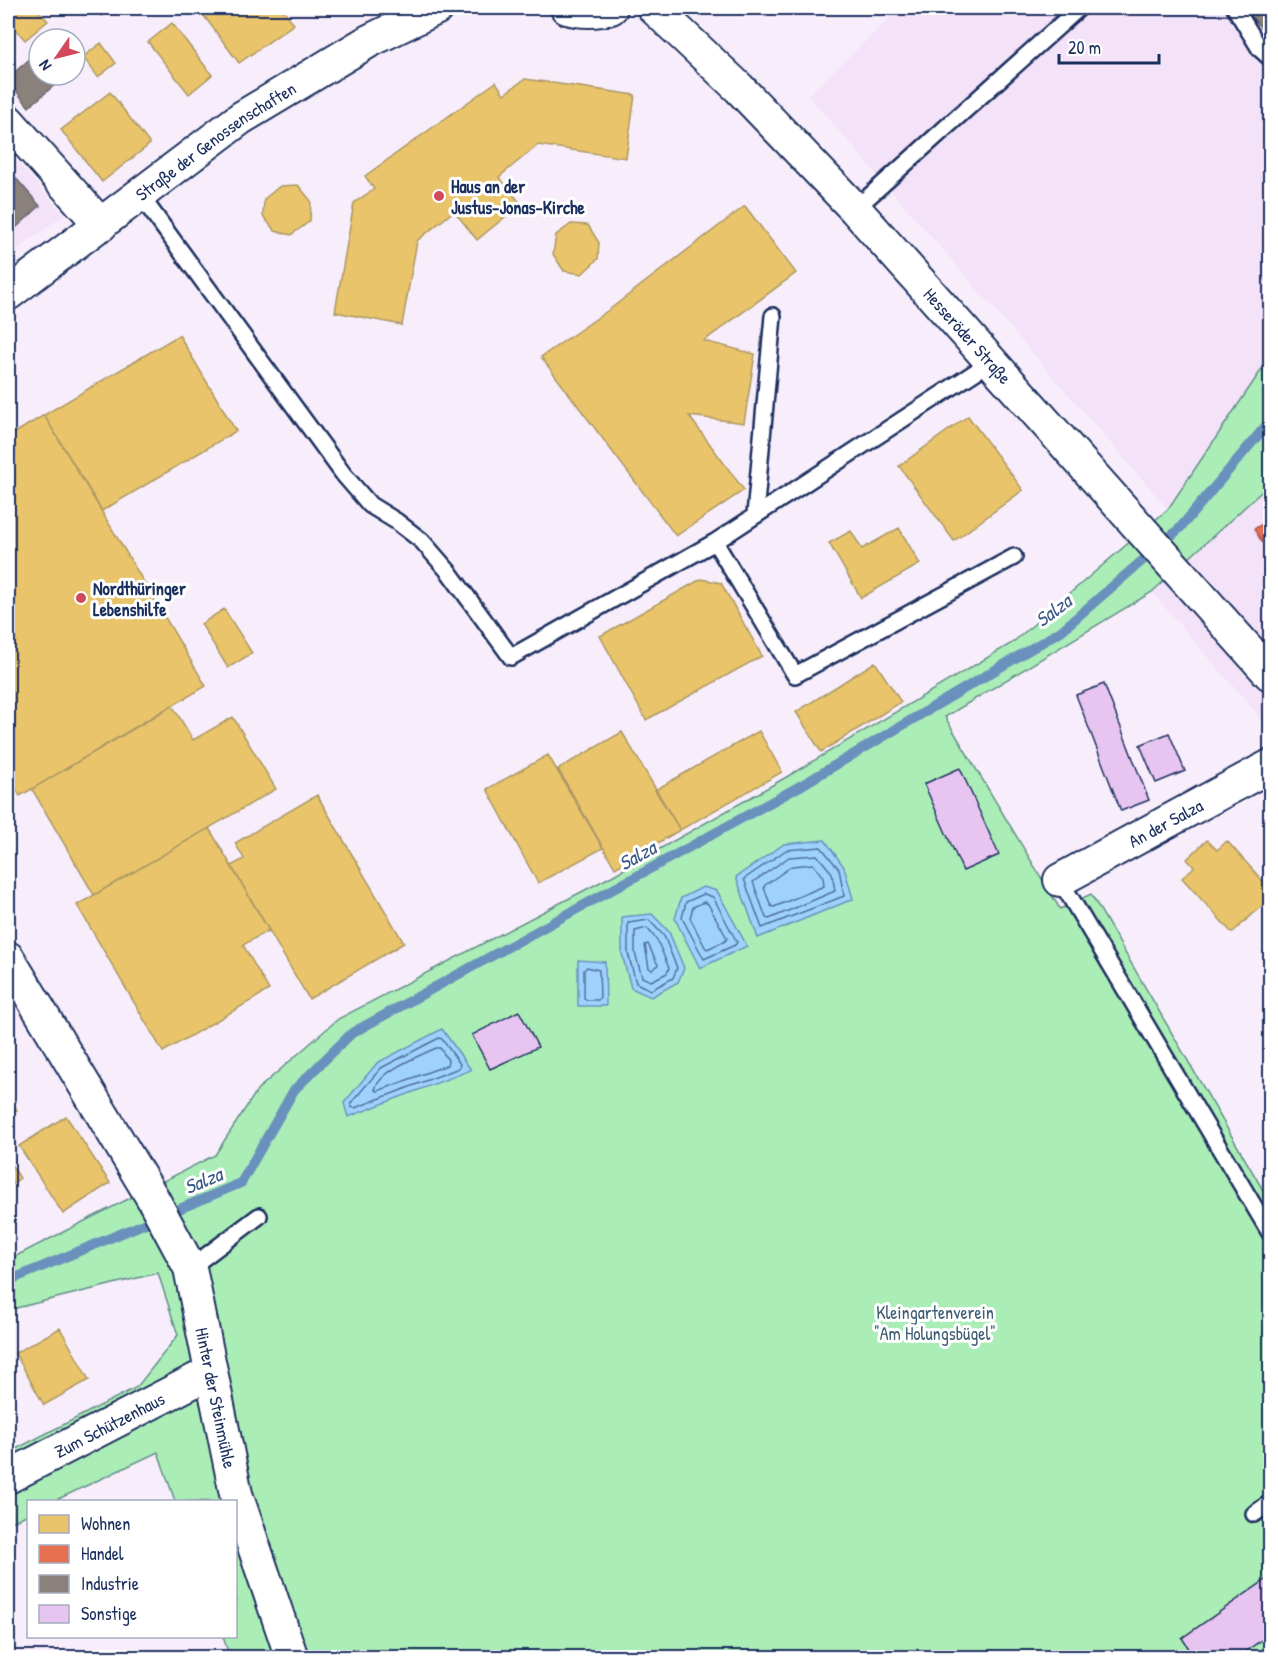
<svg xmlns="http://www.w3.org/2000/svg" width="1278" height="1665" font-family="'Patrick Hand',sans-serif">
  <rect width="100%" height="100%" fill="#f8eefb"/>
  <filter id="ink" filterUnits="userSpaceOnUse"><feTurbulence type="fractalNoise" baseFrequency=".0167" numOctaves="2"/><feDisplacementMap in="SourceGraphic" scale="12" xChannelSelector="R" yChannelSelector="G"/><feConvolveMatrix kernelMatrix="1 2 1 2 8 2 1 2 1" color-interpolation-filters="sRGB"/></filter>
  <g filter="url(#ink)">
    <!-- built -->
    <path fill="#f3e2f8" d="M 901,8 L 1270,8 L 1270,357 L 1168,509 L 808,95 Z
      M 8,151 L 64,215 L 8,256 Z
      M 1270,484 L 1270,729 L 1152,592 Z"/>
    <!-- green -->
    <path fill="#abedb6" stroke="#638e8a" stroke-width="1.5" d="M 1270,357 L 1270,484 L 1152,592 L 945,717 L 1060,909 L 1091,894 L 1270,1202 L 1270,1657 L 230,1657 L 223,1637 L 236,1636 L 236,1502 L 175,1501 L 158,1452 L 54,1501 L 28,1502 L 28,1514 L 8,1524 L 8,1453 L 137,1387 L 178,1335 L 158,1273 L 8,1310 L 8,1260 L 215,1155 L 258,1089 L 338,1019 L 610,877 L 783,779 L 1012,643 L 1168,509 Z"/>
    <!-- water -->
    <path fill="#9ed2fc" stroke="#6a91bd" stroke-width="1.5" d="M 825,840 L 844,867 L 853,899 L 758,938 L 736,877 L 784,844 Z
      M 703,887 L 717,891 L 747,946 L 700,968 L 675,919 L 681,898 Z
      M 652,914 L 669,932 L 684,968 L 678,982 L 651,997 L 631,988 L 622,954 L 622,917 Z
      M 578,960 L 605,962 L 606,1006 L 578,1006 Z
      M 442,1029 L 471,1070 L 348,1117 L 344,1103 L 377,1063 Z"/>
    <!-- homes -->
    <path fill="#e9c46a" stroke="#ab9766" stroke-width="1.5" d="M 8,8 L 36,8 L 48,21 L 25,40 L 8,21 Z
      M 95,8 L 111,8 L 102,16 Z
      M 198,8 L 282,8 L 294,24 L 239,63 Z
      M 172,23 L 212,75 L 189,94 L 148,42 Z
      M 101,43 L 116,63 L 98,77 L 83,57 Z
      M 525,79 L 635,95 L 626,158 L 538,145 L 499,177 L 521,204 L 477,240 L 454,211 L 417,241 L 402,325 L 335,312 L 354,203 L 374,189 L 365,176 L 496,82 L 504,94 Z
      M 110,92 L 150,144 L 102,182 L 61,130 Z
      M 298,185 L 311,201 L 310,221 L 291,235 L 275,231 L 263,216 L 264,199 L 280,186 Z
      M 745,206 L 796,273 L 704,341 L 755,354 L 744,423 L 689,416 L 744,490 L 676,536 L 541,357 L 610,309 Z
      M 571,224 L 588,225 L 599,243 L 598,259 L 582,274 L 564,271 L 553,254 L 556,235 Z
      M 179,335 L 236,431 L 102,511 L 44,415 Z
      M 44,415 L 206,686 L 20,796 L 8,775 L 8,437 Z
      M 968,416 L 1023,490 L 954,541 L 899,466 Z
      M 899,528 L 920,564 L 861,598 L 829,543 L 851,531 L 862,549 Z
      M 701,579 L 721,583 L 762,656 L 646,720 L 600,636 Z
      M 224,609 L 252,653 L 228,668 L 201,624 Z
      M 875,662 L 901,702 L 821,752 L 796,712 Z
      M 172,705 L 193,740 L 233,717 L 276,789 L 94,895 L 32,789 Z
      M 759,731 L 782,772 L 680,830 L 655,790 Z
      M 622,732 L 680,830 L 615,868 L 558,769 Z
      M 548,755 L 603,848 L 538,883 L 487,789 Z
      M 317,795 L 404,943 L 309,999 L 231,866 L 244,859 L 235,843 Z
      M 209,828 L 269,930 L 243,945 L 269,990 L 163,1052 L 77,905 Z
      M 1207,840 L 1217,850 L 1227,841 L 1270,889 L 1270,898 L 1232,933 L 1182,878 L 1194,867 L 1187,859 Z
      M 8,1094 L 17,1110 L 8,1116 Z
      M 66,1116 L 110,1183 L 63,1214 L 19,1146 Z
      M 8,1160 L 20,1178 L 8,1187 Z
      M 60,1328 L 89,1380 L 44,1405 L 15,1353 Z"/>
    <!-- shops -->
    <path fill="#e76f51" stroke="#aa5c55" stroke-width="1.5" d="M 1270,519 L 1270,555 L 1254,529 Z"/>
    <!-- industry -->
    <path fill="#8a817c" stroke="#696873" stroke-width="1.5" d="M 1245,8 L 1270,8 L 1270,37 L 1257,23 Z
      M 34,55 L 39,61 L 39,75 L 51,75 L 57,83 L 29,107 L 8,81 L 8,78 Z
      M 8,169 L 40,206 L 8,235 Z"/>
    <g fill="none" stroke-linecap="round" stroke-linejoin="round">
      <!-- shore -->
      <path stroke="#4f709d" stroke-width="1.5" d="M 821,847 L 839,869 L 844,896 L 762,928 L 744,879 L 786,850 Z
        M 817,855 L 832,873 L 835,891 L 769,919 L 766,918 L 753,882 L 789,857 Z
        M 813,864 L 823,877 L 824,886 L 774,907 L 771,906 L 764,888 L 765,885 L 792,866 Z
        M 704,894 L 713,897 L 737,942 L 735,945 L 704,959 L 682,918 L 686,902 Z
        M 704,902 L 708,904 L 727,938 L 725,941 L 707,949 L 705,947 L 690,918 L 693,907 Z
        M 649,920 L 664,936 L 677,968 L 673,978 L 651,990 L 636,983 L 628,953 L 628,923 Z
        M 647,928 L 657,940 L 669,968 L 667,973 L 651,981 L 642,977 L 635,953 L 635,931 Z
        M 648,944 L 658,965 L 652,970 L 649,968 L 645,945 Z
        M 587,967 L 599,970 L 600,997 L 598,1000 L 587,1000 L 584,998 L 584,970 Z
        M 439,1038 L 442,1039 L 460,1064 L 459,1068 L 355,1108 L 351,1107 L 351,1103 L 381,1068 Z
        M 436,1048 L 440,1048 L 448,1060 L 447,1065 L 378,1091 L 375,1090 C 379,1071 419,1056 436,1048 Z"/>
      <!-- stream -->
      <path stroke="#6a91bd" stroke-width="10" d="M 8,1281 L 241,1183 L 294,1090 L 352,1033 L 802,785 L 1061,631 L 1180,528 L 1270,421"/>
    </g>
    <!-- building -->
    <path fill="#e8c5f1" stroke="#1b2f5e" stroke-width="1.5" d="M 1104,684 L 1149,800 L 1121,811 L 1076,695 Z
      M 1169,733 L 1185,771 L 1156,783 L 1140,745 Z
      M 960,768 L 999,855 L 963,871 L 924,784 Z
      M 519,1011 L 538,1047 L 490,1069 L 472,1035 Z
      M 1270,1577 L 1270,1634 L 1236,1658 L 1195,1658 L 1182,1638 Z"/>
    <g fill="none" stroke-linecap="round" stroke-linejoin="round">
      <defs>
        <path id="service" d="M 1235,8 L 1260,49 L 1270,58
          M 140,195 L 344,475 L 370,505 L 396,521 L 422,541 L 449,572 L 511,657 L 715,542 L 795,675 L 1014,557
          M 855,209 L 1079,8
          M 755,515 L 773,316
          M 715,542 L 992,361
          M 1060,880 L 1270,1233
          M 190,1268 L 259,1216
          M 1254,1514 L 1270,1503"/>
        <g id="minor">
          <path d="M 567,8 C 580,12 598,12 611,8"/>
          <path id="s1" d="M 654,8 L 739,88 L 855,209 L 1270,674"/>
          <path d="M 8,121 L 101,225"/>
          <path id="s2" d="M 8,294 L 241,118 L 369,41 L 437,8"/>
          <path id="s3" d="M 1060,880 L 1270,766"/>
          <path id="s4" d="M 8,958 L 152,1197 L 190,1268 L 236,1494 L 292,1658"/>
          <path id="s5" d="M 8,1477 L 211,1372"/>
        </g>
      </defs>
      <!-- service casing -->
      <use href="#service" stroke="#1b2f5e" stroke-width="20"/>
      <!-- minor casing -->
      <use href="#minor" stroke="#1b2f5e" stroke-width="36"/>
      <!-- service -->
      <use href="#service" stroke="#fff" stroke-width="15"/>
      <!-- minor -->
      <use href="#minor" stroke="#fff" stroke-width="32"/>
    </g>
  </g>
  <!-- markers -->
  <g fill="#d1495b" stroke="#fff" stroke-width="2">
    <circle cx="439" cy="196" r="6"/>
    <circle cx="81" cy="598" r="6"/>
  </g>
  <g text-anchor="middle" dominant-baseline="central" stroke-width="6" stroke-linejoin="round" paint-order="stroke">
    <!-- street labels -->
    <g font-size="18" fill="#1b2f5e" stroke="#fff">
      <text stroke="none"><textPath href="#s2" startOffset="258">Straße der Genossenschaften</textPath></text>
      <text stroke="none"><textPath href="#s1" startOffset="454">Hesseröder Straße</textPath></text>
      <text stroke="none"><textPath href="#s3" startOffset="120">An der Salza</textPath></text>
      <text stroke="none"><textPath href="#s4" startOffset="492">Hinter der Steinmühle</textPath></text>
      <text stroke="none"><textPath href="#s5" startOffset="114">Zum Schützenhaus</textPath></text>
    </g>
    <!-- poi labels -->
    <g font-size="18" font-weight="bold" fill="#1b2f5e" stroke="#fff" text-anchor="start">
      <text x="451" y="186">Haus an der<tspan x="451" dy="21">Justus-Jonas-Kirche</tspan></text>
      <text x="93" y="588">Nordthüringer<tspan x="93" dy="21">Lebenshilfe</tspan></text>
    </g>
    <!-- park labels -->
    <g font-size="18" fill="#3f5e74" stroke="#fff">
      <text x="935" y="1312">Kleingartenverein<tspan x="935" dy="21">"Am Holungsbügel"</tspan></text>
    </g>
    <!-- water labels -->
    <g font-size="20" font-style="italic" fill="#3c5886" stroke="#fff">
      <text transform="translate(1053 610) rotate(-37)">Salza</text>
      <text transform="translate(637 855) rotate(-29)">Salza</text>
      <text transform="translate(203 1180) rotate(-23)">Salza</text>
    </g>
  </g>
  <!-- margin -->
  <rect width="1278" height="1665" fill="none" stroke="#fff" stroke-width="30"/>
  <rect x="15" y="15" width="1248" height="1635" fill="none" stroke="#1b2f5e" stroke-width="2" filter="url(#ink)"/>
  <!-- legend -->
  <rect x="27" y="1500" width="210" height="138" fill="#ffffff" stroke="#a4acbf" stroke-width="1.5"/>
  <rect x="39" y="1515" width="30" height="18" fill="#e9c46a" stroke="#a4acbf" stroke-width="1.5"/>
  <text x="81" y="1530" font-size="18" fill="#1b2f5e">Wohnen</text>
  <rect x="39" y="1545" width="30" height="18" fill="#e76f51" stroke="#a4acbf" stroke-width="1.5"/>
  <text x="81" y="1560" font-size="18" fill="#1b2f5e">Handel</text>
  <rect x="39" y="1575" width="30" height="18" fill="#8a817c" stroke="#a4acbf" stroke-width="1.5"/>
  <text x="81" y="1590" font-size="18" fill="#1b2f5e">Industrie</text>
  <rect x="39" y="1605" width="30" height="18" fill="#e8c5f1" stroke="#a4acbf" stroke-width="1.5"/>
  <text x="81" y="1620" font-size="18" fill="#1b2f5e">Sonstige</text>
  <!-- north arrow -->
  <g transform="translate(57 57) rotate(235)"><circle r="28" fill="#ffffff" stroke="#a4acbf" stroke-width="1.5"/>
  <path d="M0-4.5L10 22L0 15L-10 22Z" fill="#d1495b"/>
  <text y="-9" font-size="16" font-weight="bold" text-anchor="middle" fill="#1b2f5e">N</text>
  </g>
  <!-- scale -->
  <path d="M1059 54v9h100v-9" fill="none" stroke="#1b2f5e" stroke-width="3"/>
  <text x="1068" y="54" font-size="18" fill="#1b2f5e" stroke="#ffffff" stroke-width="4.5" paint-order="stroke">20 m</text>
</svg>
